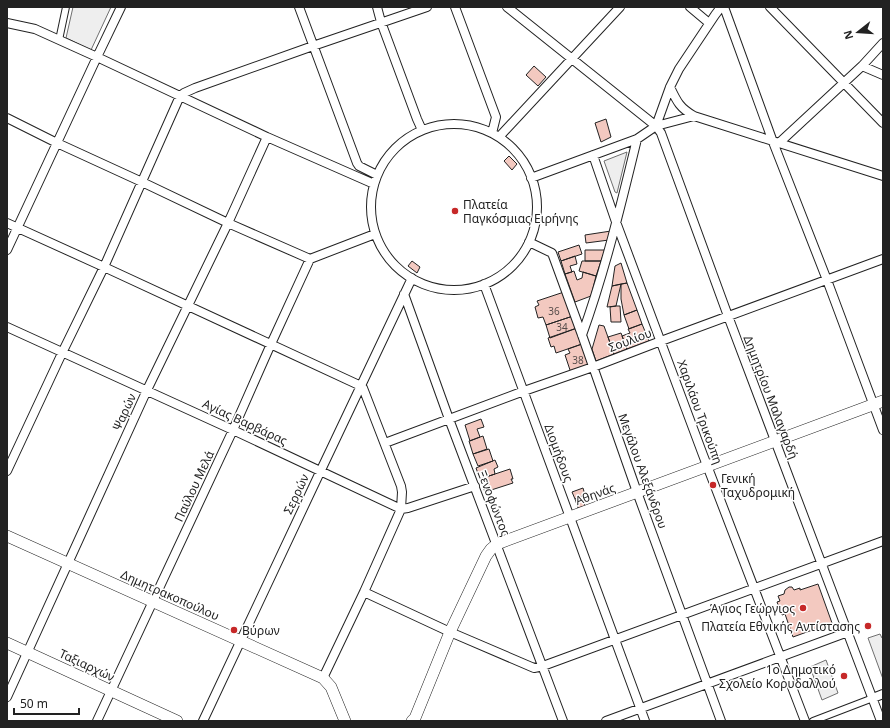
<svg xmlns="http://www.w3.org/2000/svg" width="890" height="728" font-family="'Noto Sans',sans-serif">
  <rect width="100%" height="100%" fill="#fff"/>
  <!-- green -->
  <path fill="#eee" stroke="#6f6f6f" d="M 73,7 L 111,7 L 91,50 L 66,38 Z
    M 627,152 L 617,193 L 615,192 L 604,161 Z
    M 880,634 L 882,638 L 883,638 L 883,679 L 868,638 Z
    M 826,660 L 838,693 L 822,700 L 810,667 Z"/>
  <!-- building -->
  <path fill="#f3c9c0" stroke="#222" d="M 534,66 L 546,77 L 538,86 L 526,75 Z
    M 606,119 L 611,137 L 601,142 L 595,123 Z
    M 509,156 L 517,164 L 512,170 L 504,161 Z
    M 611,231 L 609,240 L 586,243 L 585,235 Z
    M 579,245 L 582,254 L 561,261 L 558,252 Z
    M 585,250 L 605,250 L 601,261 L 585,261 Z
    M 575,256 L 577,264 L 570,266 L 572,272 L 565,274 L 561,261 Z
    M 412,261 L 420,267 L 417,273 L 408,266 Z
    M 582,261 L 601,261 L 596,276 L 579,271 Z
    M 621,263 L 627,283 L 612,286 L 615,266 Z
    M 574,271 L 577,280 L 582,278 L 583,272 L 596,276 L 591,296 L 575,302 L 565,274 Z
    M 627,283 L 637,310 L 624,315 L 621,299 L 621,284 Z
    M 621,284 L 616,306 L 607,307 L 612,286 Z
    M 564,292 L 573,316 L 546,325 L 543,317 L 538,318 L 535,307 L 539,305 L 537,301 Z
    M 616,306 L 620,306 L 621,322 L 611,322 L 610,307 Z
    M 637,310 L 642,324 L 629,329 L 624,315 Z
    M 573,316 L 577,328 L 550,338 L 546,325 Z
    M 642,324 L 649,341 L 627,349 L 622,336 L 630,333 L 628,329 Z
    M 599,325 L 604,326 L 614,354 L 596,361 L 592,349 Z
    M 577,328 L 582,344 L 556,353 L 554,346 L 551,347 L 548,338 Z
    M 621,333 L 627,349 L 614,354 L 608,337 Z
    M 582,344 L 590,366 L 571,373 L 565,355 L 570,353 L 568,349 Z
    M 481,419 L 484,427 L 477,429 L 480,437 L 470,441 L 465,425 Z
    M 483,436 L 487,449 L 473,454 L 469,441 Z
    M 489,449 L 493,461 L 478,466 L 473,454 Z
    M 495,460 L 498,467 L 494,469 L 495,474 L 480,479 L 476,468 Z
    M 510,469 L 513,479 L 511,479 L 513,483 L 485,492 L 480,479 Z
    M 583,488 L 585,495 L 575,499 L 572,492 Z
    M 582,496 L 585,506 L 578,508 L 575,499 Z
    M 818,584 L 832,623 L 826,625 L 827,628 L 819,630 L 818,628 L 793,637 L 785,614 L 782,615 L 777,602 L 780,601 L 778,596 L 784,594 L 785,590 L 789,587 L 792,587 L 794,590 L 800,588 L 800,590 Z"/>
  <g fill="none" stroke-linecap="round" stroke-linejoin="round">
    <defs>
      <path id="pedestrian" d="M 59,40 L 66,7
        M 813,721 L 873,698"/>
      <path id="minor" d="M 299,7 L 357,163 L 359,166 L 377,175
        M 377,7 L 381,22 L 417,119 L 422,130
        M 455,7 L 496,117 L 492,133
        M 507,7 L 656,126 L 661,133 L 728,316 L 881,721
        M 690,7 L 709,23
        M 724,7 L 773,142 L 827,280 L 883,430
        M 770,7 L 883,123
        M 7,23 L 35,29 L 97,57 L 267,137 L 374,184
        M 862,66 L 883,75
        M 670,87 C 677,102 680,108 694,116 L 883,176
        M 7,118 L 57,143 L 142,182 L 228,223 L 310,259
        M371 207a83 83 0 1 1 166 0a83 83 0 1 1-166 0Z
        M 656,126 L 670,87 L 679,69 L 715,15 L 721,7
        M 499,137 L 620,7
        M 779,143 L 862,66 L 883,43
        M 593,155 L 616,222 L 703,455 L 805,721
        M 531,178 L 637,139 L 656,126 L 694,116
        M 7,223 L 104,267 L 361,386 L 363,388 L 401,486 L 402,492 L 401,509 L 364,592 L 323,678
        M 529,242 L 552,253 L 582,335 L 637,492 L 721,721
        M 7,250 L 97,57 L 121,7
        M 310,259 L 375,234
        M 484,284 L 645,721
        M 404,294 L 449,419 L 563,721
        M 7,327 L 233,430 L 401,509 L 408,508 L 475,486
        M 582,335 C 605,271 621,205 637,139
        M 385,443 L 524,391 L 593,367 L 661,341 L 883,259
        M 7,471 L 63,351 L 104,267 L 180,96 L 184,93 L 195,88 L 313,46 L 427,7
        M 364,592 L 450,632 L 534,668 L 543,666 L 883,541
        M 7,697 L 147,390 L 228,223 L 267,137
        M 873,698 L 883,694
        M 97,721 L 233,430 L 271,344 L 310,259
        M 203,721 L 321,470 L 412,278
        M 606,721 L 848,632"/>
      <path id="secondary" d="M 7,536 L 323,678 L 331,687 L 345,721
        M 7,643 L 177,721
        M 412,721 L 415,718 L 450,632 L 486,556 L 491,549 L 497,544 L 883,401"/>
    </defs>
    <!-- pedestrian casing -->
    <use href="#pedestrian" stroke="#222" stroke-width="8"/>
    <!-- minor casing -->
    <use href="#minor" stroke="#222" stroke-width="10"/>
    <!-- secondary casing -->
    <use href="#secondary" stroke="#222" stroke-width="12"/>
    <!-- pedestrian -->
    <use href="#pedestrian" stroke="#fff" stroke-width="6"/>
    <!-- minor -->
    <use href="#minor" stroke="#fff" stroke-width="8"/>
    <!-- secondary -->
    <use href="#secondary" stroke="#fff" stroke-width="11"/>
  </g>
  <!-- markers -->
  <g fill="#c62828" stroke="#fff" stroke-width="1.5">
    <circle cx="455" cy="211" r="4"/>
    <circle cx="713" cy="485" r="4"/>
    <circle cx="803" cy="608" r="4"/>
    <circle cx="868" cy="626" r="4"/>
    <circle cx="234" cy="630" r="4"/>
    <circle cx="844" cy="676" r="4"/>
  </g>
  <g text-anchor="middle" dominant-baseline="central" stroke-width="3" stroke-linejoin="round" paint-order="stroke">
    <!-- number labels -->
    <g font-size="10" fill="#564c4a">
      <text x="554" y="311">36</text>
      <text x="562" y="327">34</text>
      <text x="578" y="360">38</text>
    </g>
    <!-- poi labels -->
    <g font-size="12" fill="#222" stroke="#fff" text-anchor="start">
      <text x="463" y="204">Πλατεία<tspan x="463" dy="14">Παγκόσμιας Ειρήνης</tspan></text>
      <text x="721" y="478">Γενική<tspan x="721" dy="14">Ταχυδρομική</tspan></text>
      <text x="795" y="608" text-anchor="end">Άγιος Γεώργιος</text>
      <text x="860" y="626" text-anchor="end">Πλατεία Εθνικής Αντίστασης</text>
      <text x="242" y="630">Βύρων</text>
      <text x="836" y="669" text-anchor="end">1o Δημοτικό<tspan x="836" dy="14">Σχολείο Κορυδαλλού</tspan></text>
    </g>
    <!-- street labels -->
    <g font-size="12" fill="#222" stroke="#fff">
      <text transform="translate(630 340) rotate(-21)">Σουλίου</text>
      <text transform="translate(771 397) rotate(69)">Δημητρίου Μαλαγαρδή</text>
      <text transform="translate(124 412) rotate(-65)">Ψαρών</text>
      <text transform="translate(700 412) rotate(70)">Χαριλάου Τρικούπη</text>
      <text transform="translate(245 422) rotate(25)">Αγίας Βαρβάρας</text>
      <text transform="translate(559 453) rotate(70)">Διομήδους</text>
      <text transform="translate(643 471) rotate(70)">Μεγάλου Αλεξάνδρου</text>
      <text transform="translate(194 486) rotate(-65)">Παύλου Μελά</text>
      <text transform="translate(296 494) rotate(-65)">Σερρών</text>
      <text transform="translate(595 494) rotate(-20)">Αθηνάς</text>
      <text transform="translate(494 503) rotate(69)">Ξενοφώντος</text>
      <text transform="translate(170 595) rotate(24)">Δημητρακοπούλου</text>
      <text transform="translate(87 665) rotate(25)">Ταξιαρχών</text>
    </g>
  </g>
  <!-- border -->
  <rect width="890" height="728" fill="none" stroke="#222222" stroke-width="16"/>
  <!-- north arrow -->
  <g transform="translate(858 32) rotate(253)" stroke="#ffffff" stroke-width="3" paint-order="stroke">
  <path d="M0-3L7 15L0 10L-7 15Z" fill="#222222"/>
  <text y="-6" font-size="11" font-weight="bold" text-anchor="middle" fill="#222222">N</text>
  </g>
  <!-- scale -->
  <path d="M14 708v6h65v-6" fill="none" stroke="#222222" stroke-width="2"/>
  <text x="20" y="708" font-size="12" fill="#222222" stroke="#ffffff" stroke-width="3" paint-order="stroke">50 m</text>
</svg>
